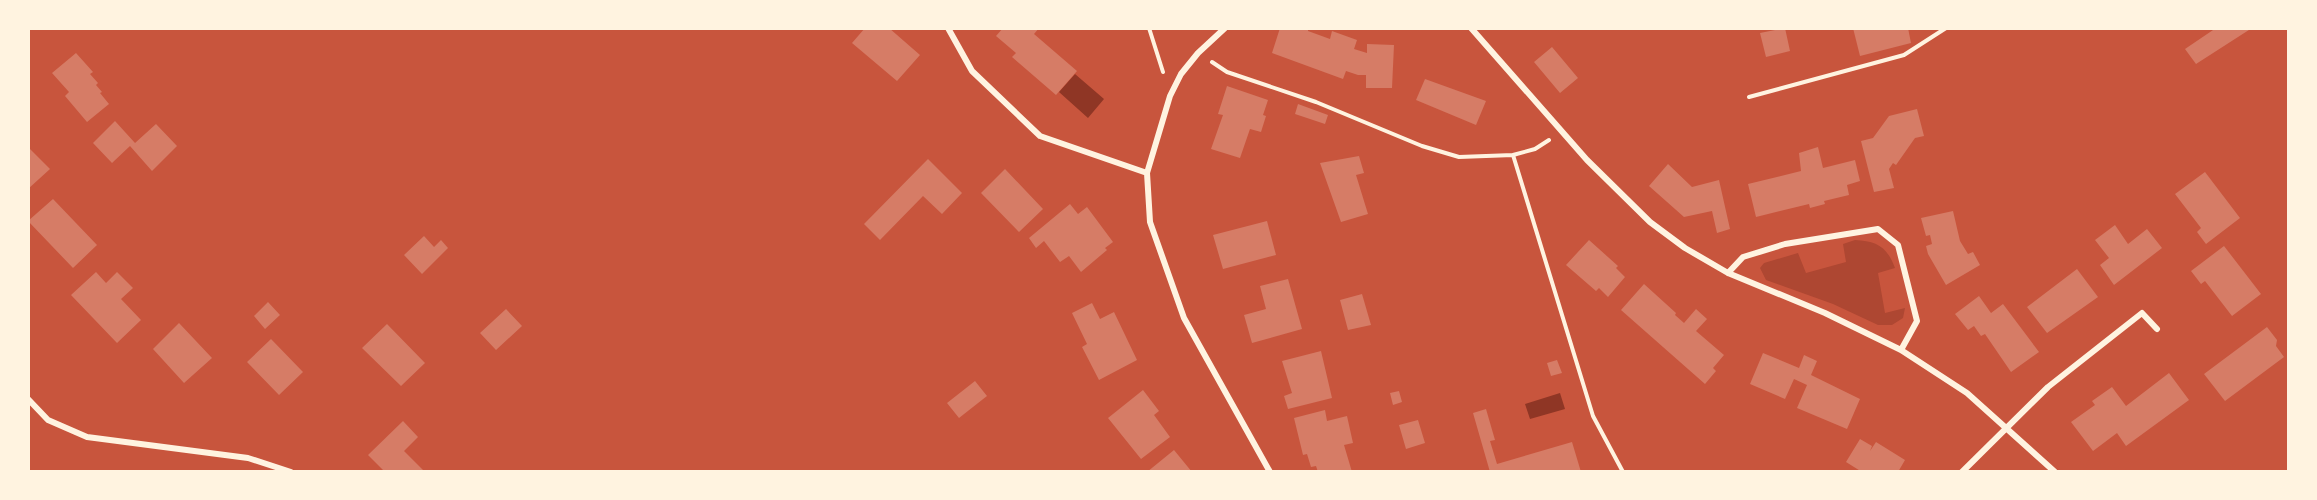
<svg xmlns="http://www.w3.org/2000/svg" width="2317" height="500" font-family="Karla,sans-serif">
  <rect width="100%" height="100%" fill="#c8553d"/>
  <!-- green -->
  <path fill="#ae4732" d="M 1855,240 C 1876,241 1887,246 1895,268 L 1878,273 L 1885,313 L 1905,308 L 1903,318 L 1892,325 L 1878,325 L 1833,304 L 1766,280 L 1760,268 L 1764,263 L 1798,253 L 1806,273 L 1846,262 L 1843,244 Z"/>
  <!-- water -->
  <path fill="#8f3625" d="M 1075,74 L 1104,99 L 1088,118 L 1059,92 Z
    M 1560,393 L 1565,409 L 1530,419 L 1525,404 Z"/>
  <!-- building -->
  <path fill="#d67c66" d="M 865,28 L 889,28 L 920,55 L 897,81 L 852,43 Z
    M 1003,28 L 1039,28 L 1034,34 L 1077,71 L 1056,95 L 1012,57 L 1016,53 L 996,36 Z
    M 1280,28 L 1308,28 L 1308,31 L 1330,39 L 1332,31 L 1357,40 L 1354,49 L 1367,53 L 1367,44 L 1394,45 L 1392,88 L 1366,88 L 1366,75 L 1358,75 L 1346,71 L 1343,79 L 1272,53 Z
    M 1785,28 L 1790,51 L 1766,57 L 1760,33 Z
    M 1853,28 L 1908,28 L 1911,43 L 1860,56 Z
    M 2252,28 L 2196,64 L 2185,49 L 2216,28 Z
    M 1552,47 L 1578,78 L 1560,93 L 1534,62 Z
    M 76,53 L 93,72 L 90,74 L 98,83 L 96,85 L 102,92 L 100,93 L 109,104 L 87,122 L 65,96 L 69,92 L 52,73 Z
    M 1425,79 L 1486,101 L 1476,125 L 1416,100 Z
    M 1227,86 L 1268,100 L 1263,115 L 1266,116 L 1261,132 L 1250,129 L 1240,158 L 1211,149 L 1223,115 L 1218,114 Z
    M 1298,104 L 1328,115 L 1325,124 L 1295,114 Z
    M 1917,109 L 1924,136 L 1915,138 L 1896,165 L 1893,163 L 1889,169 L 1894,188 L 1874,192 L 1861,141 L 1873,138 L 1889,116 Z
    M 115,121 L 135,143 L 156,124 L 177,146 L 152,171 L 130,146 L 112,163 L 93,143 Z
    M 28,147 L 50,169 L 28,189 Z
    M 1818,147 L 1823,168 L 1855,160 L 1860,181 L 1847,185 L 1849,195 L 1824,201 L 1825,204 L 1810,208 L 1809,204 L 1756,217 L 1748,184 L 1801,171 L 1799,153 Z
    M 1359,156 L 1364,173 L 1356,175 L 1368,214 L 1341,222 L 1320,163 Z
    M 928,159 L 962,193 L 942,214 L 923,196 L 880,240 L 864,224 Z
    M 1668,164 L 1692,187 L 1719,180 L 1730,229 L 1717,233 L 1712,211 L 1684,217 L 1649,186 Z
    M 1005,169 L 1043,209 L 1019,232 L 981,193 Z
    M 2205,172 L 2240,218 L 2206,244 L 2197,232 L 2201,228 L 2175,194 Z
    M 53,199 L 97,245 L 73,268 L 28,221 Z
    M 1070,204 L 1078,214 L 1087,207 L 1113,242 L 1105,248 L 1107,250 L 1081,272 L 1069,256 L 1060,262 L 1044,241 L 1036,248 L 1029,238 Z
    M 1953,211 L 1960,241 L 1968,254 L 1973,252 L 1980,265 L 1946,285 L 1928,254 L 1926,246 L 1932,244 L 1930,235 L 1926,236 L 1921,218 Z
    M 1267,221 L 1276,255 L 1223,269 L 1213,235 Z
    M 2115,225 L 2128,244 L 2147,229 L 2162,248 L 2114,285 L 2100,265 L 2109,258 L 2095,240 Z
    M 424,236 L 434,247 L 441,240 L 448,248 L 422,274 L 404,255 Z
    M 1589,240 L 1618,266 L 1616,268 L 1625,277 L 1608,297 L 1599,288 L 1596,291 L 1566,265 Z
    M 2224,246 L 2261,294 L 2232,316 L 2205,281 L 2201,284 L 2191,271 Z
    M 2077,269 L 2098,297 L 2047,333 L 2027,307 Z
    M 96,272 L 106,283 L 117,272 L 133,288 L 121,299 L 141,320 L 117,343 L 71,295 Z
    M 1288,279 L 1302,329 L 1252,343 L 1244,315 L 1266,309 L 1260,286 Z
    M 1644,284 L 1676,313 L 1675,315 L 1684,323 L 1696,309 L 1707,319 L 1696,331 L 1724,355 L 1713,368 L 1716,371 L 1705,384 L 1621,310 Z
    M 1362,294 L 1371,325 L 1348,330 L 1340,300 Z
    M 1979,296 L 1991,313 L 2003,304 L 2039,352 L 2011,372 L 1985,334 L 1981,336 L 1974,326 L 1968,330 L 1955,314 Z
    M 268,302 L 280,315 L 265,329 L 254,316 Z
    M 1092,303 L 1100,319 L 1114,312 L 1137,360 L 1099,380 L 1082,347 L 1087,344 L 1072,313 Z
    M 506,309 L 522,326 L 496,350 L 480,333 Z
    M 179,323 L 212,358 L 184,383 L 153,349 Z
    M 387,324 L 425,363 L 401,386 L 362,348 Z
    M 2267,327 L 2277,340 L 2276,346 L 2284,357 L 2225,401 L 2204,374 Z
    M 271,339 L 303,372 L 279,395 L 247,362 Z
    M 1321,351 L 1332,398 L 1288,409 L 1284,396 L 1292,393 L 1282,361 Z
    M 1763,353 L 1799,368 L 1804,355 L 1817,361 L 1811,375 L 1860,399 L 1847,429 L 1797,408 L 1807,385 L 1794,379 L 1785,399 L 1750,384 Z
    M 1557,360 L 1562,373 L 1551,376 L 1547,363 Z
    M 2169,373 L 2189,400 L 2126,446 L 2117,433 L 2093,451 L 2071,422 L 2095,405 L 2092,401 L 2112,387 L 2126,406 Z
    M 975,381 L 987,396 L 959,418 L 947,403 Z
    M 1143,390 L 1159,411 L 1154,415 L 1170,437 L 1141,459 L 1108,418 Z
    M 1399,391 L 1402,402 L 1393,405 L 1390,393 Z
    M 1486,409 L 1495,440 L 1490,441 L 1497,464 L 1572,442 L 1581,472 L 1490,472 L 1473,413 Z
    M 1325,410 L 1327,421 L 1347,416 L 1353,443 L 1344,445 L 1352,472 L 1318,472 L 1316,466 L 1311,467 L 1307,454 L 1303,455 L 1294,418 Z
    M 1418,420 L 1425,443 L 1406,449 L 1399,425 Z
    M 403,421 L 418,437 L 404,451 L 425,472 L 385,472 L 368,455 Z
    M 1860,439 L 1872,446 L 1870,451 L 1876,442 L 1905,460 L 1898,472 L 1862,472 L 1846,462 Z
    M 1174,450 L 1192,472 L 1147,472 Z"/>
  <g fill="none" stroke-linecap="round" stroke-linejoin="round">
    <!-- path -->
    <path stroke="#fff3e0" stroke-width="4" d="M 1149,28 L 1163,72
      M 1212,62 L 1227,72 L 1316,102 L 1422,146 L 1459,157 L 1513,155 L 1535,149 L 1549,140
      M 1749,97 L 1904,55 L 1946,28
      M 1513,155 L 1593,416 L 1623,472"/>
    <!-- minor -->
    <path stroke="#fff3e0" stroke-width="6" d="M 948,28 L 972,71 L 1040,136 L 1147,173
      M 1225,28 L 1198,53 L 1181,74 L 1170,96 L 1147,173 L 1150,222 L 1184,318 L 1270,472
      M 1471,28 L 1587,160 L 1650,222 L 1685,248 L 1728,273 L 1825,313 L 1901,350 L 1967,393 L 2055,472
      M 1728,273 L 1743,257 L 1785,244 L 1878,229 L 1898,245 L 1917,321 L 1901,350
      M 28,399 L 48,420 L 87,437 L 248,458 L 291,472
      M 1962,472 L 2048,387 L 2142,313 L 2157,329"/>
  </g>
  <!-- border -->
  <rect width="2317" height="500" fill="none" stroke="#fff3e0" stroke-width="60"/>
</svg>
